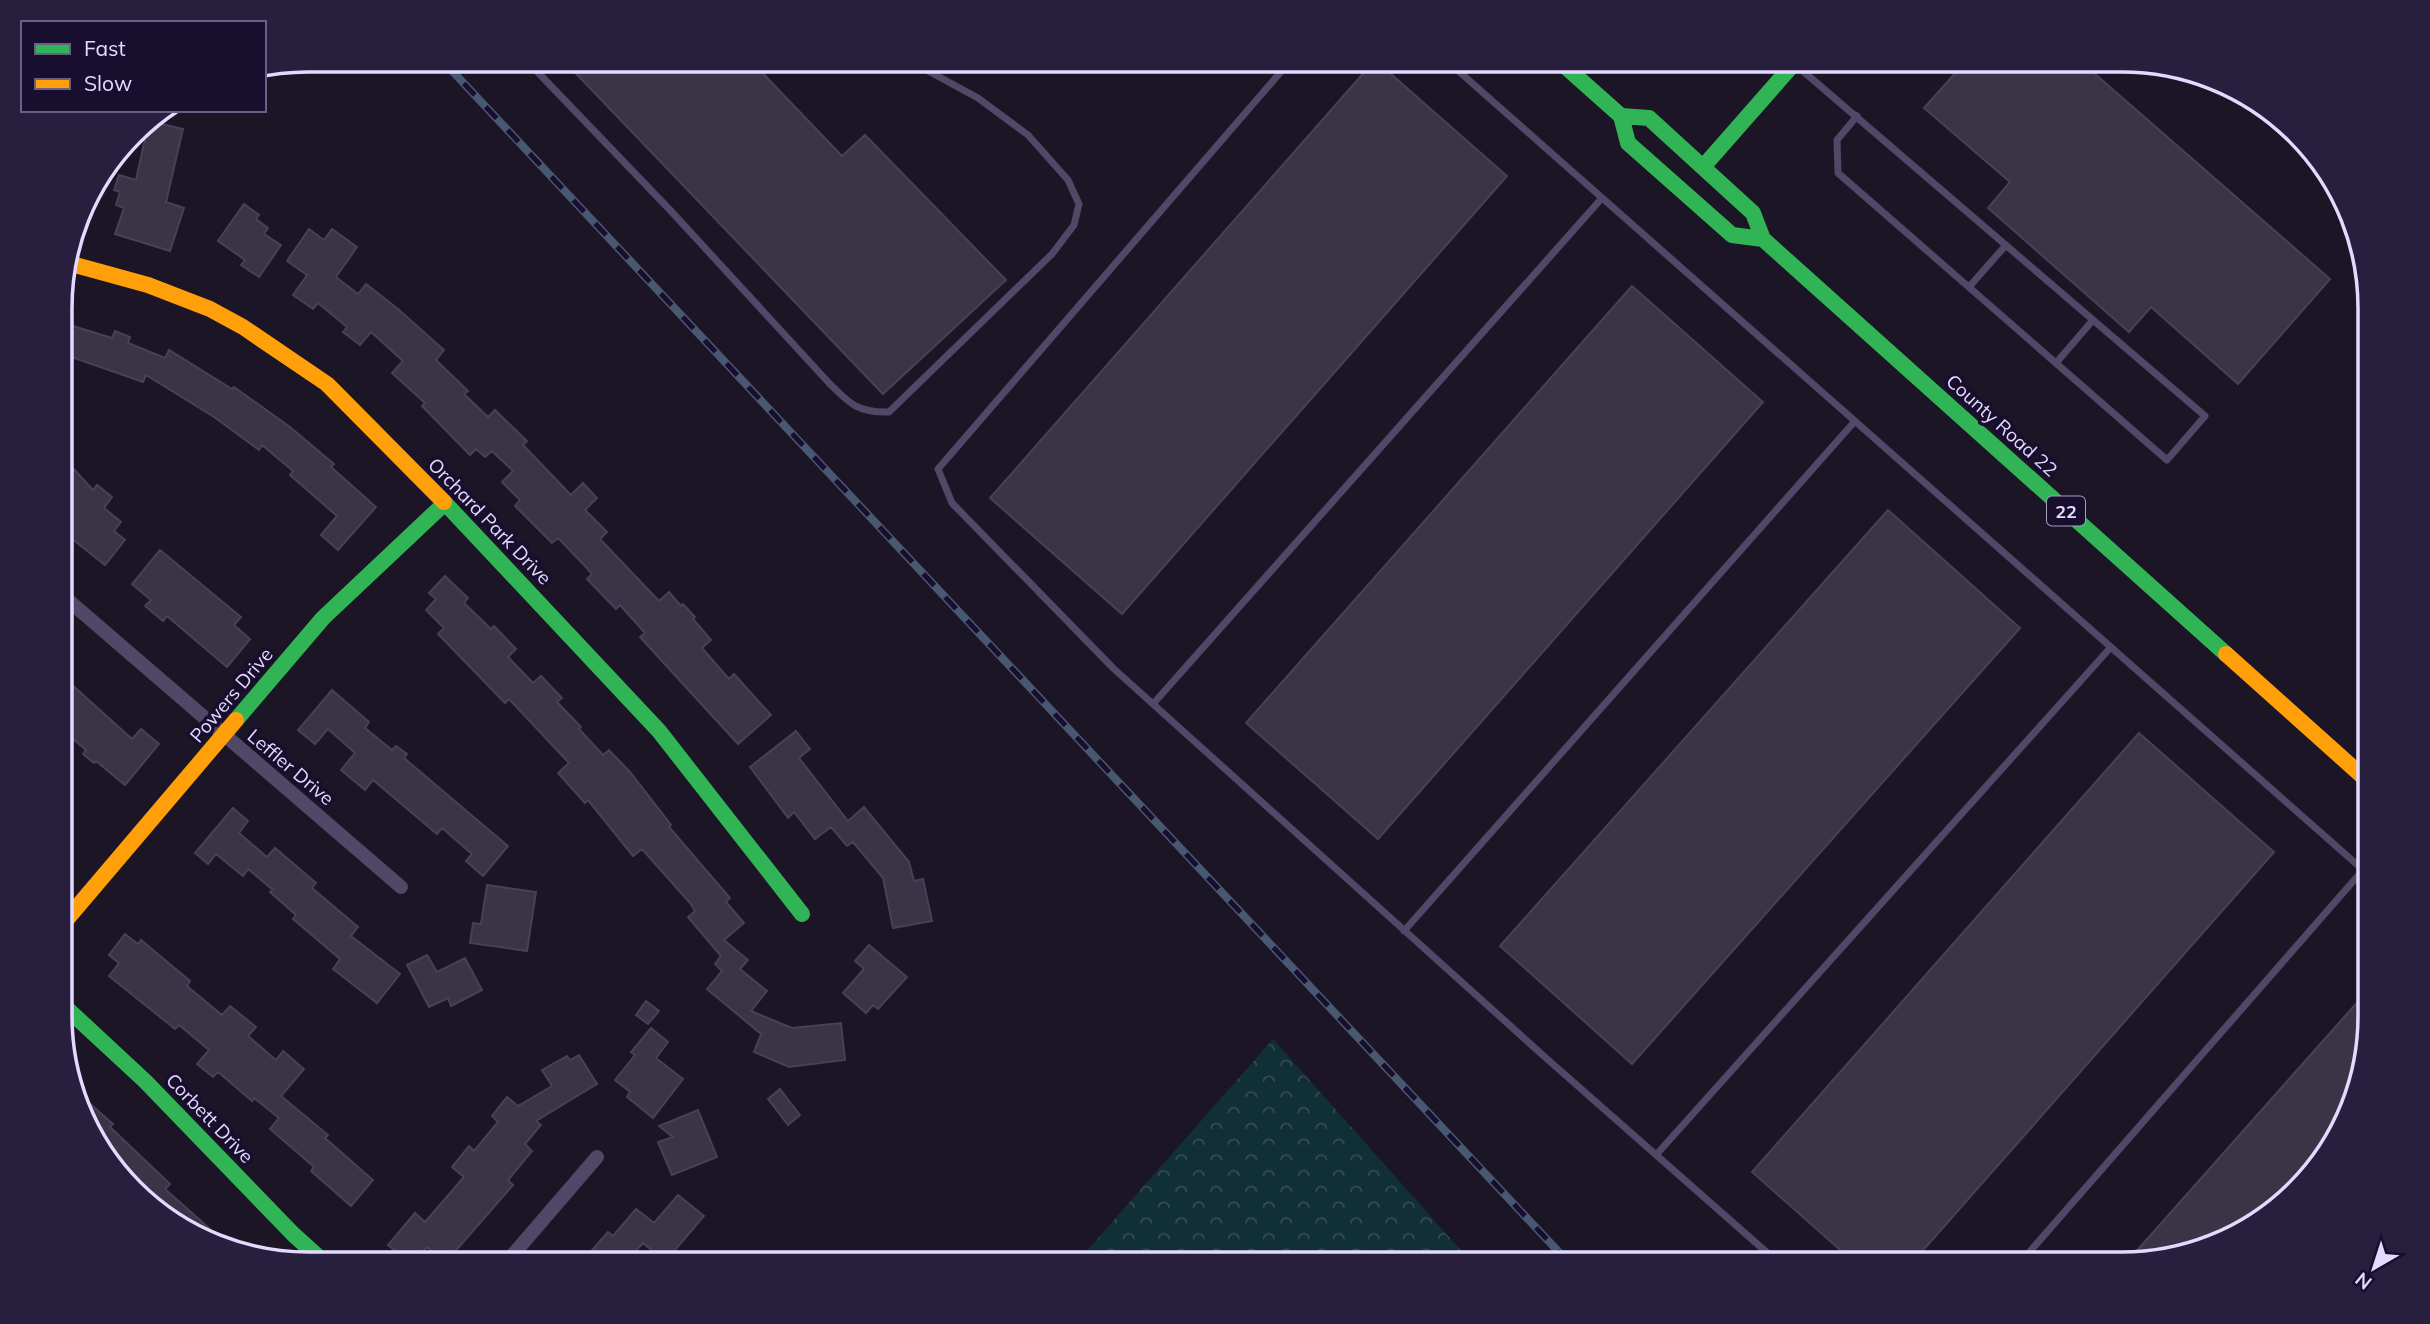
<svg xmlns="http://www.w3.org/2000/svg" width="2430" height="1324" font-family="Mulish,sans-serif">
  <defs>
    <pattern id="forest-crowns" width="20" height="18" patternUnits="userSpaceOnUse" patternTransform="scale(1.75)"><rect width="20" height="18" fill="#112f36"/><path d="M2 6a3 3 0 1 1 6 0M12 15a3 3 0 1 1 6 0" fill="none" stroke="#344d54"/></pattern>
  </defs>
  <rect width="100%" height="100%" fill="#1b1526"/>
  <!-- forest -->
  <path fill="url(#forest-crowns)" d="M 1273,1039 L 1473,1264 L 1075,1264 Z"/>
  <!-- building -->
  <path fill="#3a3447" stroke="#484059" stroke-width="2" d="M 563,60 L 750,60 L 842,156 L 865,135 L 1006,280 L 883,394 Z
    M 1375,60 L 1507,176 L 1122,614 L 990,498 Z
    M 1967,60 L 2079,60 L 2330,279 L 2238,384 L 2151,307 L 2129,332 L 1988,208 L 2010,182 L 1924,108 Z
    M 149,121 L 183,129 L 166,202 L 184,208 L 170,251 L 115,234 L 124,208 L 116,205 L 120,192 L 114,190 L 119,175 L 136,180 Z
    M 244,204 L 259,215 L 256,219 L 268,228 L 264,234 L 281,245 L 259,277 L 241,265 L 245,260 L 218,241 Z
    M 309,229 L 324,240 L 332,229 L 357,247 L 336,277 L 358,294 L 366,284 L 398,309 L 444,350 L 436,360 L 468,391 L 464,394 L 488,417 L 495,410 L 527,441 L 523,445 L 571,495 L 583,483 L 597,498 L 585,510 L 607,532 L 600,539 L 659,601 L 669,592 L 681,606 L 683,604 L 695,617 L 693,619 L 711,640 L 702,648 L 729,679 L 734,674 L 771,715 L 738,744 L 640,637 L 645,633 L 620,605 L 616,609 L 587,579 L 592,574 L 585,566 L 558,538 L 552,543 L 515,506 L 520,500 L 502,482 L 513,471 L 492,451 L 485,457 L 476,449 L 470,455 L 422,406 L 425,403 L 392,373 L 403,361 L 371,332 L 360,345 L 343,332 L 347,327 L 318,303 L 313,309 L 293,295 L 307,275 L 287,261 Z
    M 1632,286 L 1763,402 L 1378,839 L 1246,723 Z
    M 60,322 L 112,338 L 115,331 L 130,337 L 128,343 L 165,358 L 169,350 L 232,389 L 234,387 L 290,427 L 334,464 L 331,467 L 376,507 L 338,550 L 321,535 L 337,516 L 290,475 L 293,471 L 262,445 L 259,450 L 214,417 L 146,375 L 143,382 L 60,353 Z
    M 60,454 L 93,490 L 97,485 L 112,497 L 104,508 L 121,522 L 114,531 L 125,540 L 105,565 L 61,530 Z
    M 1888,510 L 2020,628 L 1632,1064 L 1500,946 Z
    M 160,550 L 241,617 L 234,625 L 250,639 L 227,667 L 167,616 L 163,621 L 145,606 L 151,600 L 132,584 Z
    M 445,576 L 468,598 L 464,603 L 491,629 L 494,626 L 516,649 L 508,657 L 533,683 L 541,676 L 562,698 L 557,702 L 581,727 L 579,729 L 603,755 L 609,750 L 630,772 L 671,825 L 669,827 L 730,898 L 726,902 L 744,923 L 724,940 L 748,960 L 740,969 L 767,991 L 751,1011 L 792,1028 L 841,1023 L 845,1060 L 789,1067 L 754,1052 L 761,1034 L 707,989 L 722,971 L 715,964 L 721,956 L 688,917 L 695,911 L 690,903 L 642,849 L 633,856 L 588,800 L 585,803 L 558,773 L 569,763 L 509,699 L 505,703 L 438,634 L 444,628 L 426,610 L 436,599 L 429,593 Z
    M 61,675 L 132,739 L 141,729 L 159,744 L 125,785 L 96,761 L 94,763 L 83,754 L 86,750 L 61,729 Z
    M 332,690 L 369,722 L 365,728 L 392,750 L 396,746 L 407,754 L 404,758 L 508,846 L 483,876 L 466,861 L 472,854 L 442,828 L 437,834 L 373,780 L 365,790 L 341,770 L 355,753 L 328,729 L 315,744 L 298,730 Z
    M 796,731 L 810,749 L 799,758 L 848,821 L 864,807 L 909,862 L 914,881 L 923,879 L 932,921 L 893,928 L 883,878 L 853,842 L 847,846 L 831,827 L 815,839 L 794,812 L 788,818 L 750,767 Z
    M 2139,733 L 2274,852 L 1911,1264 L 1856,1264 L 1752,1172 Z
    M 233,808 L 248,821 L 239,833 L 267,857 L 275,848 L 316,883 L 312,888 L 358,927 L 351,936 L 400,974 L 377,1003 L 333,969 L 340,959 L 293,919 L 296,915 L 270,892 L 273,890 L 248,869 L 243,876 L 216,854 L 208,864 L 195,853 Z
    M 487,885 L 536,892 L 527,951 L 470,943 L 473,923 L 481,924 Z
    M 125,934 L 138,944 L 141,940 L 190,981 L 187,986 L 222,1015 L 230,1006 L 256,1027 L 248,1036 L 276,1060 L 283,1051 L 304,1069 L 281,1096 L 328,1135 L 325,1138 L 373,1180 L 351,1206 L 311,1171 L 314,1167 L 270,1129 L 279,1118 L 254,1098 L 252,1101 L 218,1072 L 213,1077 L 197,1064 L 209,1050 L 179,1025 L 175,1029 L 109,976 L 119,963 L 109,955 Z
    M 869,945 L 907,977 L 878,1009 L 873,1005 L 866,1013 L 843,993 L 864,969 L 855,961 Z
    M 427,955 L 437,972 L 465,958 L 482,990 L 451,1006 L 448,998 L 429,1007 L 407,965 Z
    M 2370,988 L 2370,1017 L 2345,1126 L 2260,1223 L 2138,1264 L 2125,1264 Z
    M 646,1001 L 659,1011 L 648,1024 L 636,1015 Z
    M 651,1028 L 668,1042 L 656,1058 L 683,1079 L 653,1118 L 627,1097 L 630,1092 L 615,1080 L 635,1055 L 631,1052 Z
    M 579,1055 L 597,1084 L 536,1121 L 541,1125 L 525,1144 L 532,1151 L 508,1180 L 513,1185 L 445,1263 L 427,1247 L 411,1264 L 388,1245 L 415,1213 L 425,1222 L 464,1177 L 452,1167 L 469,1146 L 474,1151 L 498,1122 L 492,1116 L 507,1097 L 518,1106 L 552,1086 L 542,1070 L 567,1056 L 570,1060 Z
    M 780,1089 L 800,1115 L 788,1125 L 768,1099 Z
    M 78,1093 L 113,1124 L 110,1127 L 170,1184 L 165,1189 L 229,1246 L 198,1239 L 113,1165 L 116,1162 L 109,1155 L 112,1152 L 95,1137 Z
    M 698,1110 L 717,1157 L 672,1175 L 658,1142 L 673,1137 L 659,1126 Z
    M 678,1195 L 704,1216 L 675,1250 L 692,1264 L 668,1264 L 643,1243 L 624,1264 L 580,1264 L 608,1232 L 613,1236 L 636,1209 L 654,1223 Z"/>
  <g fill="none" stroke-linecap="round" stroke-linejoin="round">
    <!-- lane -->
    <path stroke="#4f4967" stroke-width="7" d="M 526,60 L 670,210 L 829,383 C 850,404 858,413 889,412 L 1052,254 L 1074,225 L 1079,204 L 1068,180 L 1028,135 L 978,98 L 908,60
      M 1291,60 L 938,469 L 952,503 L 1113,668 L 1546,1058 L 1780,1264
      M 1446,60 L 2370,876
      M 1797,66 L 2205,416 L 2167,460 L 1838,173 L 1837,140 L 1857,116
      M 2227,84 L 2316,162
      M 1969,287 L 2006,245
      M 2056,363 L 2093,320
      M 1153,704 L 1602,198
      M 1404,931 L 1855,421
      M 1656,1155 L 2111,647
      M 2019,1264 L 2363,870"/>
    <!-- street -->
    <path stroke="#4f4967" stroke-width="14" d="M 61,594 L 401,887
      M 505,1264 L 597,1157"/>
    <!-- fast -->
    <path stroke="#30b455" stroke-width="16" d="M 1558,60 L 1621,116 L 1628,143 L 1732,235 L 1763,239
      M 1621,116 L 1649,118 L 1753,213 L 1763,239 L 2226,654
      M 1703,167 L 1797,60
      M 444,502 L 659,731 L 802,914
      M 236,720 L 323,618 L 444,504
      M 62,1004 L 145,1081 L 293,1234 L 326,1264"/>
    <!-- slow -->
    <path stroke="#ff9f0a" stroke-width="16" d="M 68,263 L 148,285 L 210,309 L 243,327 L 327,384 L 444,502
      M 2226,654 L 2370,783
      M 61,926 L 236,720"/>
    <defs>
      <path id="rail" d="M 442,60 L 1570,1264"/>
    </defs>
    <!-- rail casing -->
    <use href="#rail" stroke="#495871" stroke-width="8"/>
    <!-- rail -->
    <use href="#rail" stroke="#180e2d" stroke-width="5" stroke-dasharray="16" stroke-linecap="butt"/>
  </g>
  <g text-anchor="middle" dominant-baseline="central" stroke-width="7" stroke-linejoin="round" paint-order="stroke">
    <!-- shield labels -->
    <rect fill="#180e2d" stroke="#a79dc0" stroke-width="2" x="2047" y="496.5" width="38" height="29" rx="5"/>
    <g font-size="18" font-weight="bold" fill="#e4daff">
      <text x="2066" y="511">22</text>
    </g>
    <!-- street labels -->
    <g font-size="19" fill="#e4daff" stroke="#180e2d">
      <text transform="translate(2002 425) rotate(42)">County Road 22</text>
      <text transform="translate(490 521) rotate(46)">Orchard Park Drive</text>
      <text transform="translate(231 695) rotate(-50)">Powers Drive</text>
      <text transform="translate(291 767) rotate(40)">Leffler Drive</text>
      <text transform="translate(210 1118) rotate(46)">Corbett Drive</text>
    </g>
  </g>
  <!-- crop -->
  <path d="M0 0H2430V1324H0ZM308 72H2122A236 236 0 0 1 2358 308V1016A236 236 0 0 1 2122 1252H308A236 236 0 0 1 72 1016V308A236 236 0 0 1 308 72Z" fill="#281e3e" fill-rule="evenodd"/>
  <path fill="none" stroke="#e4daff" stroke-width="3.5" d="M308 72H2122A236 236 0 0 1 2358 308V1016A236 236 0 0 1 2122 1252H308A236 236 0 0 1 72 1016V308A236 236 0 0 1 308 72Z"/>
  <!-- legend -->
  <rect x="21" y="21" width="245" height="91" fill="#180e2d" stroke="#6a6081" stroke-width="2"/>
  <rect x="35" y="44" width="35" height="10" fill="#30b455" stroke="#6a6081" stroke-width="2"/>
  <text x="84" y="56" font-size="21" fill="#e4daff">Fast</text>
  <rect x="35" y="79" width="35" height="10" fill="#ff9f0a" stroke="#6a6081" stroke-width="2"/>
  <text x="84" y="91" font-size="21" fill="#e4daff">Slow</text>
  <!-- north arrow -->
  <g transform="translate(2374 1268) rotate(219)" stroke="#180e2d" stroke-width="5" paint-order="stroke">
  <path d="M0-5L12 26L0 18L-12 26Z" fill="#e4daff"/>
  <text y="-10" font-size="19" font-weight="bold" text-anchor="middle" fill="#e4daff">N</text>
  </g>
</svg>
